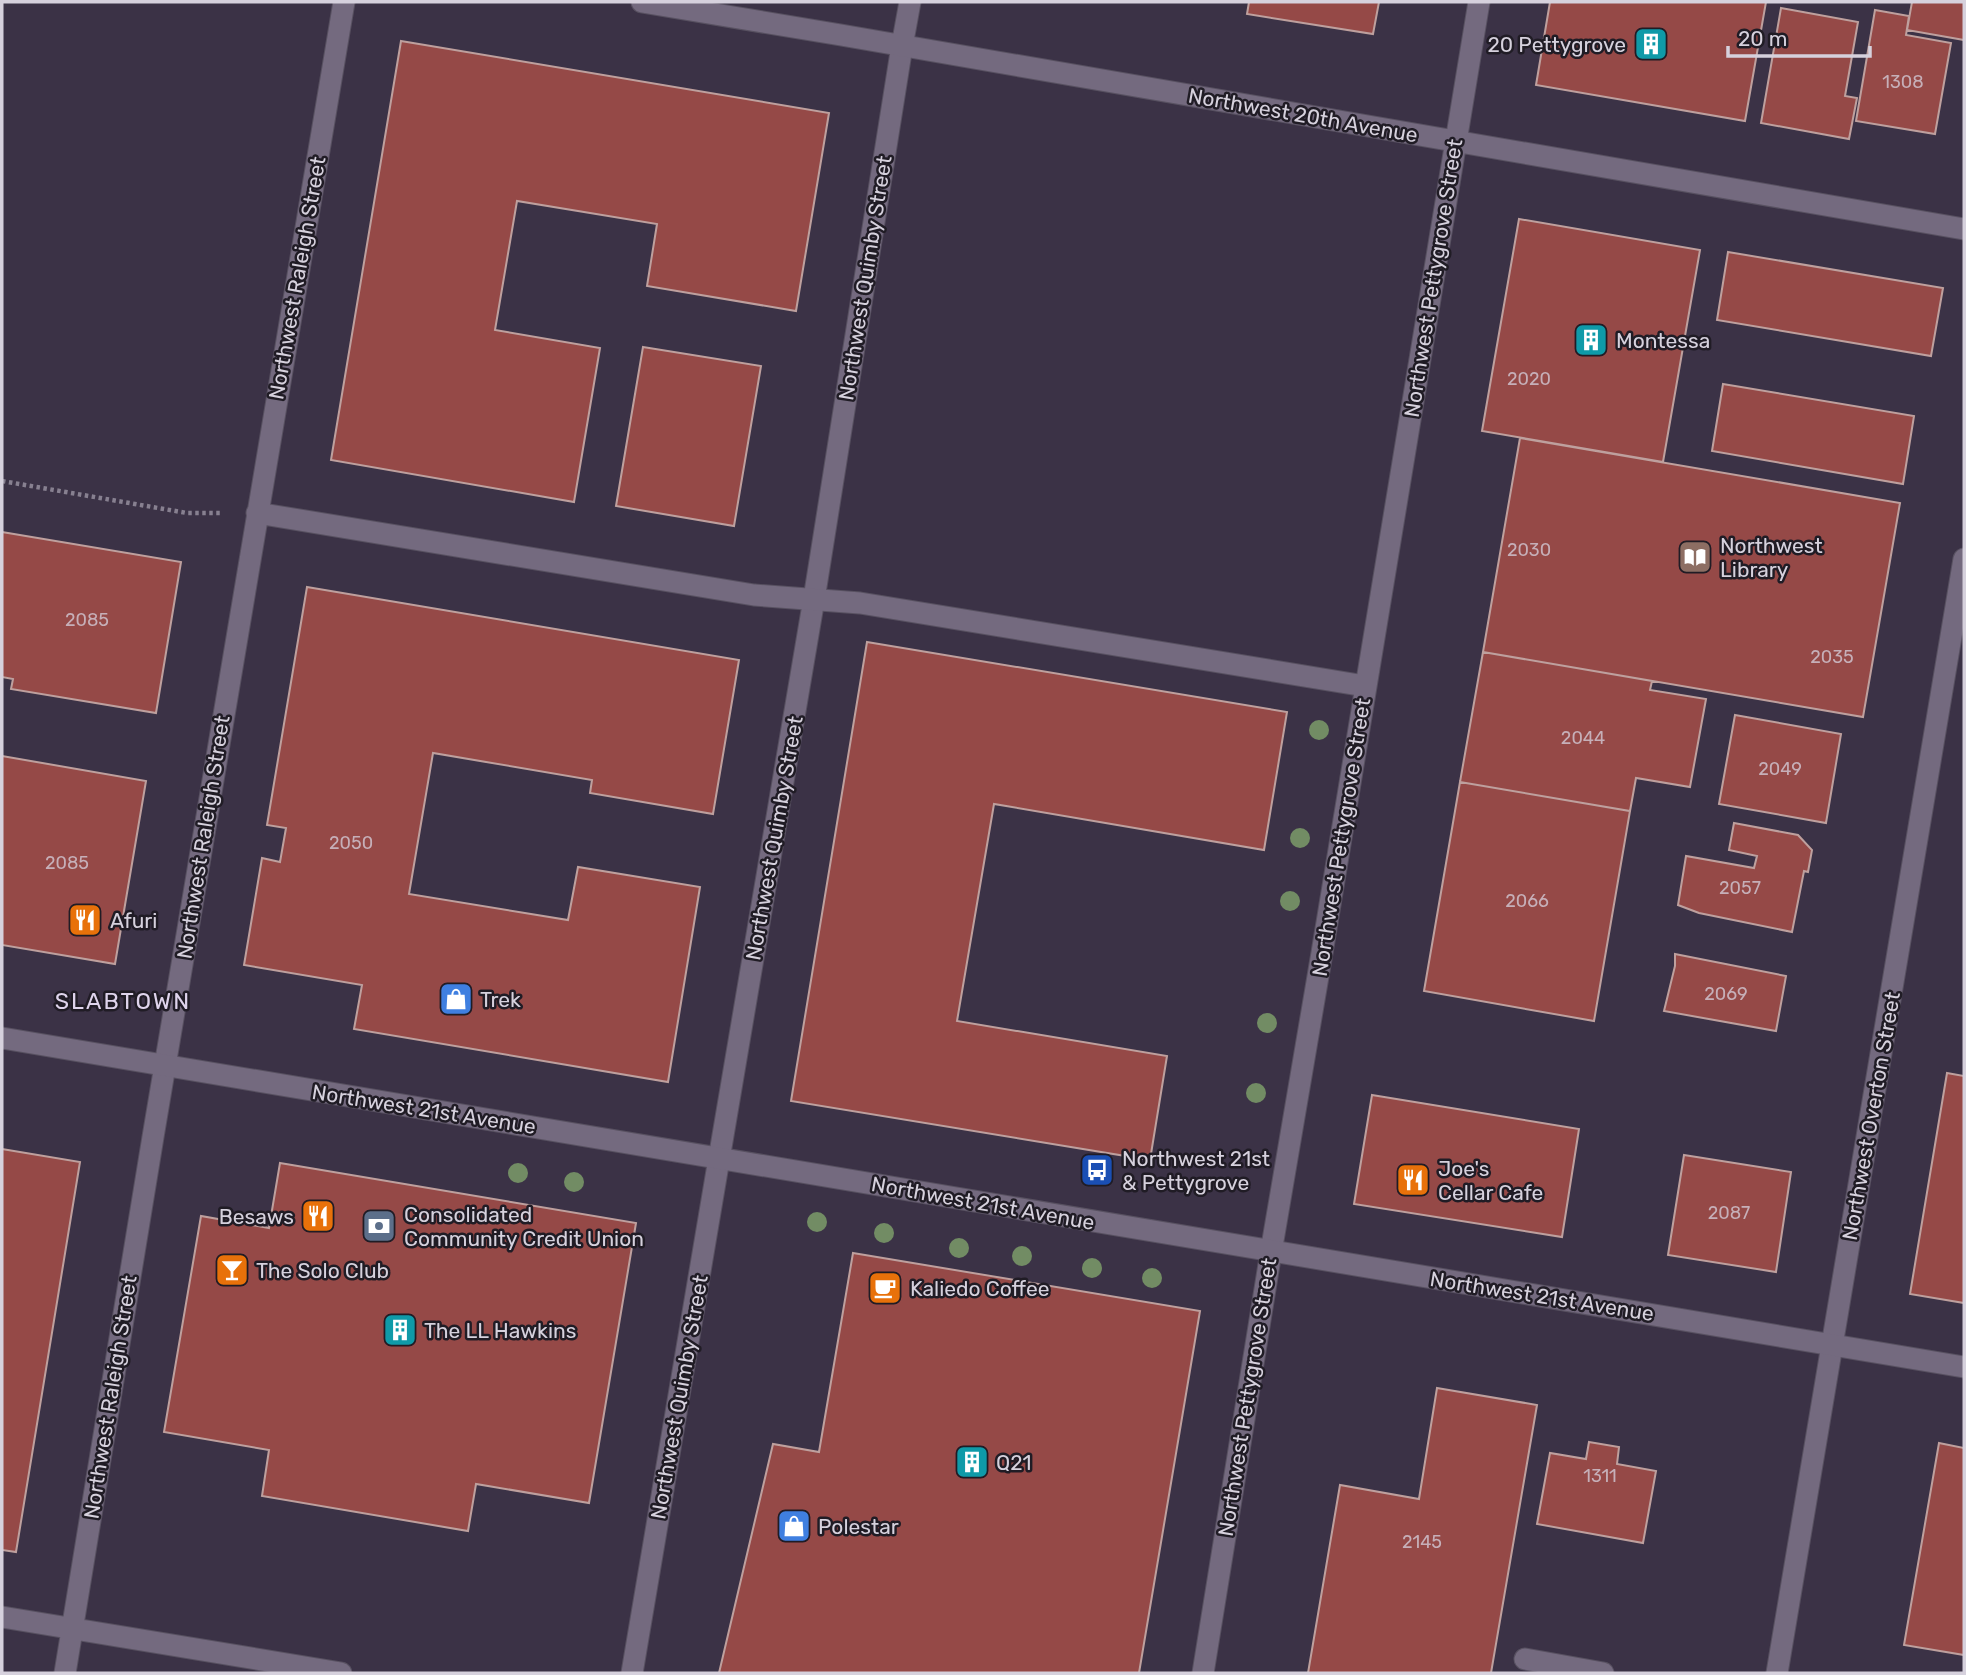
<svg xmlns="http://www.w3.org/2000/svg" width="1966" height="1675" font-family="Rubik,sans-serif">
  <rect width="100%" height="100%" fill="#3b3246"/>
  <!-- building -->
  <path fill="#954947" stroke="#bea09e" stroke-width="2" d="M 1249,2 L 1379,2 L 1373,34 L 1247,14 Z
    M 1550,2 L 1766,2 L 1745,121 L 1536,85 Z
    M 1912,2 L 1964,2 L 1964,40 L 1907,30 Z
    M 1781,8 L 1858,22 L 1845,96 L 1857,98 L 1849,139 L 1761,123 Z
    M 1875,10 L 1909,16 L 1906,35 L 1951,43 L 1935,134 L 1856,121 Z
    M 401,41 L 829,113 L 796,311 L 647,286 L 657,224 L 517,201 L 495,330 L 600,348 L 574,502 L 331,460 Z
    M 1519,219 L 1700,250 L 1663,462 L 1482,431 Z
    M 1728,252 L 1943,288 L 1931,356 L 1717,320 Z
    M 643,347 L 761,366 L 734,526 L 616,506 Z
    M 1723,384 L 1914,416 L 1903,484 L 1712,451 Z
    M 1520,438 L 1900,503 L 1863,717 L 1483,652 Z
    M 2,532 L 181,562 L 156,713 L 11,689 L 13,679 L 2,677 Z
    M 307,587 L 739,660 L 713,814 L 590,793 L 592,780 L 433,753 L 409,894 L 568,920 L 578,867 L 700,887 L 668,1082 L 354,1029 L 362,985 L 244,965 L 262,858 L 280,862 L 286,828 L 267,825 Z
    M 867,642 L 1287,712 L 1264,850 L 994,804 L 957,1021 L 1167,1056 L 1150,1160 L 791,1101 Z
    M 1483,652 L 1652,681 L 1650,690 L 1706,699 L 1690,787 L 1636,778 L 1630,811 L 1460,782 Z
    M 1735,715 L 1841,734 L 1826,823 L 1719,804 Z
    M 2,756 L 146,781 L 115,964 L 2,945 Z
    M 1460,782 L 1630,811 L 1594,1021 L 1424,991 Z
    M 1734,823 L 1798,835 L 1812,850 L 1808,872 L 1804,871 L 1792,932 L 1699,913 L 1678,905 L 1686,856 L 1754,868 L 1757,856 L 1729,850 Z
    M 1675,954 L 1786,976 L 1776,1031 L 1664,1011 L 1675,966 Z
    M 1947,1073 L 1964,1076 L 1964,1303 L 1910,1294 Z
    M 1372,1095 L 1579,1129 L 1562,1237 L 1354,1204 Z
    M 2,1149 L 80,1162 L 16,1552 L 2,1550 Z
    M 1684,1155 L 1791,1172 L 1776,1272 L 1668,1255 Z
    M 280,1163 L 636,1223 L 589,1503 L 476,1484 L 468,1531 L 262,1496 L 269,1450 L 164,1432 L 201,1216 L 269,1228 Z
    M 853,1253 L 1200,1311 L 1139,1673 L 719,1673 L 773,1444 L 819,1452 Z
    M 1437,1388 L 1537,1405 L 1491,1673 L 1308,1673 L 1340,1485 L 1419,1499 Z
    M 1589,1442 L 1619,1447 L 1617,1464 L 1656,1471 L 1643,1543 L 1537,1524 L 1550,1453 L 1586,1459 Z
    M 1939,1443 L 1964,1448 L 1964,1655 L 1904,1645 Z"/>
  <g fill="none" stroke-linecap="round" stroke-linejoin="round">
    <defs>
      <path id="lane" d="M 719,1159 L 814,599 L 902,46
        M 1525,1659 L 1603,1673"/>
      <path id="street" d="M 642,2 L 841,35 L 1964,229
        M 902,46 L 910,2
        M 257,513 L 754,595 L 860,603 L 1365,686
        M 2,1617 L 341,1673
        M 65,1673 L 153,1137 L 344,2
        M 632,1673 L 719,1159
        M 1203,1673 L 1271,1252 L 1322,953 L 1479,2
        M 1777,1673 L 1964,559"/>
      <path id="secondary" d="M 2,1038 L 1964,1367"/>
    </defs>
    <!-- lane casing -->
    <use href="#lane" stroke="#585161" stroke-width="23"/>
    <!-- street casing -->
    <use href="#street" stroke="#585161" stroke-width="23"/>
    <!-- secondary casing -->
    <use href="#secondary" stroke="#585161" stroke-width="23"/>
    <!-- path -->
    <path stroke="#878090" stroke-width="4.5" stroke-dasharray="3.5 3.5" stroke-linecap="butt" d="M 2,481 L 187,513 L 222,513"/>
    <!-- lane -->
    <use href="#lane" stroke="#746a7f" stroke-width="21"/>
    <!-- street -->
    <use href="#street" stroke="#746a7f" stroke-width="21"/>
    <!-- secondary -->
    <use href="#secondary" stroke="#746a7f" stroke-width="21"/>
  </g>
  <!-- trees -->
  <g fill="#728c64">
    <circle cx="1319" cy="730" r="10"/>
    <circle cx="1300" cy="838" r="10"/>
    <circle cx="1290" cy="901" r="10"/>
    <circle cx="1267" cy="1023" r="10"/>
    <circle cx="1256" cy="1093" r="10"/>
    <circle cx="518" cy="1173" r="10"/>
    <circle cx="574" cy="1182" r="10"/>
    <circle cx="817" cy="1222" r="10"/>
    <circle cx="884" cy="1233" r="10"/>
    <circle cx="959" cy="1248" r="10"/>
    <circle cx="1022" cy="1256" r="10"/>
    <circle cx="1092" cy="1268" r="10"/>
    <circle cx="1152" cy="1278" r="10"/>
  </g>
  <!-- icons -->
  <defs>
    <symbol id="building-square" viewBox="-11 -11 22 22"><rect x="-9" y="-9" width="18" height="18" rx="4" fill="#0f9aa8" stroke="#201c25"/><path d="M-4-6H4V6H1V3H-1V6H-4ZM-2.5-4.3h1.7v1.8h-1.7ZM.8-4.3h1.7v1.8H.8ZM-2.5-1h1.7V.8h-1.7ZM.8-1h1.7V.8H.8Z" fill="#fff"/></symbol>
    <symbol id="library-square" viewBox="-11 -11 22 22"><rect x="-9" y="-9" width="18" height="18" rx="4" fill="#8d6e63" stroke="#201c25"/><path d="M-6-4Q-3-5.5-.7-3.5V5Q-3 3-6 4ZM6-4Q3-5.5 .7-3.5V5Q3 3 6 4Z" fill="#fff"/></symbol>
    <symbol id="restaurant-square" viewBox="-11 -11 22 22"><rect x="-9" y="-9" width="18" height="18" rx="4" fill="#e8710a" stroke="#201c25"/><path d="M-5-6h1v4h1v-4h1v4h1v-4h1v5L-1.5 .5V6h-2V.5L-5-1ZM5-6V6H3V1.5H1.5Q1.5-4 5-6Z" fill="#fff"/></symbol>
    <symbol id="shop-square" viewBox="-11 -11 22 22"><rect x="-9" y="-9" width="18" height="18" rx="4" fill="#3f7fe0" stroke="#201c25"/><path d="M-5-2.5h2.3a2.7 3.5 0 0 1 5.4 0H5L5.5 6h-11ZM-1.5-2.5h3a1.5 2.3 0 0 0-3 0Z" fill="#fff"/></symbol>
    <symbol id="bus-square" viewBox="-11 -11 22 22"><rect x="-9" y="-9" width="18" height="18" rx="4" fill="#1a4fb4" stroke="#201c25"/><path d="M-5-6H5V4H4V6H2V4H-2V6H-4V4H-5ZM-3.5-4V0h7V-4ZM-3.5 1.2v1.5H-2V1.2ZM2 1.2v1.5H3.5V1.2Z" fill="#fff"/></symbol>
    <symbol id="bank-square" viewBox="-11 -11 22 22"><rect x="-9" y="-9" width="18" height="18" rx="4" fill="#5c6f8a" stroke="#201c25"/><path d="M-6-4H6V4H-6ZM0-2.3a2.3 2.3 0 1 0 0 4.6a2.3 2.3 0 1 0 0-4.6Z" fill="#fff"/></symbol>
    <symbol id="bar-square" viewBox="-11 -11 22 22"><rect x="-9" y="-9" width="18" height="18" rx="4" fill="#e8710a" stroke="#201c25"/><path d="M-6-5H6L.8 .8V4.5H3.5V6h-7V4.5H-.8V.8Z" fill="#fff"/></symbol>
    <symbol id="cafe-square" viewBox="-11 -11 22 22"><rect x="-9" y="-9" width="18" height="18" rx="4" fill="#e8710a" stroke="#201c25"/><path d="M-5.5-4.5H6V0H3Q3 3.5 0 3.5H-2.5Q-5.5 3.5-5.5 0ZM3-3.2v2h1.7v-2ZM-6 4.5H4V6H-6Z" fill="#fff"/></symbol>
  </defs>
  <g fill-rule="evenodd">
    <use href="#building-square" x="1632" y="25" width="38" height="38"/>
    <use href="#building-square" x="1572" y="321" width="38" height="38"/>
    <use href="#library-square" x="1676" y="538" width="38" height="38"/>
    <use href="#restaurant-square" x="66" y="901" width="38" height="38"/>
    <use href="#shop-square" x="437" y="980" width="38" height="38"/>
    <use href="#bus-square" x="1078" y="1151" width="38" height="38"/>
    <use href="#restaurant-square" x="1394" y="1161" width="38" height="38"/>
    <use href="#restaurant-square" x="299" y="1197" width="38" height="38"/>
    <use href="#bank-square" x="360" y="1207" width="38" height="38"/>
    <use href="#bar-square" x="213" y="1251" width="38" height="38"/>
    <use href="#cafe-square" x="866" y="1269" width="38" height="38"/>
    <use href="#building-square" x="381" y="1311" width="38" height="38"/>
    <use href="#building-square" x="953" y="1443" width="38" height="38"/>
    <use href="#shop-square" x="775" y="1507" width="38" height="38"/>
  </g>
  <g text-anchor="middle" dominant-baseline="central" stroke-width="5" stroke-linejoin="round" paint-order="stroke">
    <!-- number labels -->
    <g font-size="18" fill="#c6afb8">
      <text x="1903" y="82">1308</text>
      <text x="1529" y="379">2020</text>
      <text x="1529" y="550">2030</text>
      <text x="87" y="620">2085</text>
      <text x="1832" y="657">2035</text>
      <text x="1583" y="738">2044</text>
      <text x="1780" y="769">2049</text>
      <text x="351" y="843">2050</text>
      <text x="67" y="863">2085</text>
      <text x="1740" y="888">2057</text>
      <text x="1527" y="901">2066</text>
      <text x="1726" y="994">2069</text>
      <text x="1729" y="1213">2087</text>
      <text x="1600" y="1476">1311</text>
      <text x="1422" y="1542">2145</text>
    </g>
    <!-- poi labels -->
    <g font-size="21" fill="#d6d1dd" stroke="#201c25" text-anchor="start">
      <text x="1626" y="44" text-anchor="end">20 Pettygrove</text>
      <text x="1616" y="340">Montessa</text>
      <text x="1720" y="545">Northwest<tspan x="1720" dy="24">Library</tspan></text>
      <text x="110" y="920">Afuri</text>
      <text x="480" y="999">Trek</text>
      <text x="1122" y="1158">Northwest 21st<tspan x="1122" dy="24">&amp; Pettygrove</tspan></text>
      <text x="1438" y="1168">Joe's<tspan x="1438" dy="24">Cellar Cafe</tspan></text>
      <text x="404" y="1214">Consolidated<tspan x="404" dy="24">Community Credit Union</tspan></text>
      <text x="294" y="1216" text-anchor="end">Besaws</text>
      <text x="256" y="1270">The Solo Club</text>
      <text x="910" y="1288">Kaliedo Coffee</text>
      <text x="424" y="1330">The LL Hawkins</text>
      <text x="996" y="1462">Q21</text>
      <text x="818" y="1526">Polestar</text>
    </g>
    <!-- street labels -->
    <g font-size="21" fill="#d6d1dd" stroke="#201c25">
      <text transform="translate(1303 115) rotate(10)">Northwest 20th Avenue</text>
      <text transform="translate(297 278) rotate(-80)">Northwest Raleigh Street</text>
      <text transform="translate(865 278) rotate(-81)">Northwest Quimby Street</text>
      <text transform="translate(1433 278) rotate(-81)">Northwest Pettygrove Street</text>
      <text transform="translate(203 837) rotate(-81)">Northwest Raleigh Street</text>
      <text transform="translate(1341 837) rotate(-81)">Northwest Pettygrove Street</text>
      <text transform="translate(774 838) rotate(-80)">Northwest Quimby Street</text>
      <text transform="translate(424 1109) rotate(9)">Northwest 21st Avenue</text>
      <text transform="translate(1871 1116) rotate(-80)">Northwest Overton Street</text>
      <text transform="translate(983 1203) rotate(10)">Northwest 21st Avenue</text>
      <text transform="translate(1542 1296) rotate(9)">Northwest 21st Avenue</text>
      <text transform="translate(110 1397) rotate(-81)">Northwest Raleigh Street</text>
      <text transform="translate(679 1397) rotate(-80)">Northwest Quimby Street</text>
      <text transform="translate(1247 1397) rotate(-81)">Northwest Pettygrove Street</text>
    </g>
    <!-- neighbourhood labels -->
    <g font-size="23" letter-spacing="2" fill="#dfd4ec" stroke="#201c25">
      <text x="123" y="1001">SLABTOWN</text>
    </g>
  </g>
  <!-- border -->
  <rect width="1966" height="1675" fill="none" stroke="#d6d1dd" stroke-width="7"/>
  <!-- scale -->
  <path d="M1728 46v10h142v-10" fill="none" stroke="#d6d1dd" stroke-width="3.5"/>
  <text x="1738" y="46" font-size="21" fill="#d6d1dd" stroke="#201c25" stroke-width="5" paint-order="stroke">20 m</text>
</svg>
